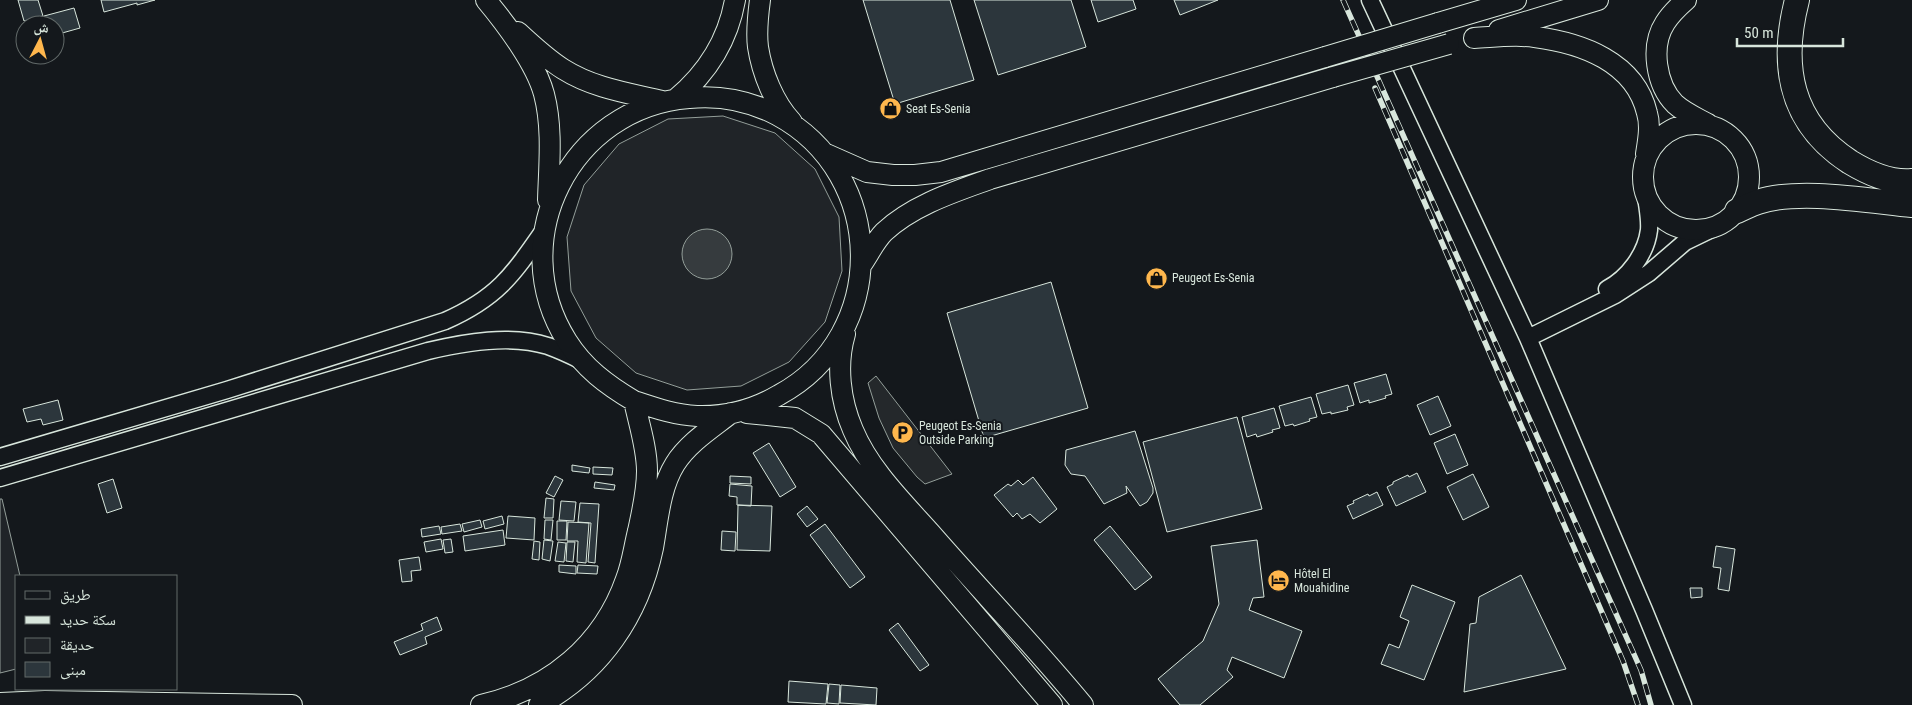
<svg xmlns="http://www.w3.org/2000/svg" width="1912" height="705" font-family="'Roboto Condensed','Noto Naskh Arabic',sans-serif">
  <rect width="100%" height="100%" fill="#14181c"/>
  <!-- green -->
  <path fill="#202428" stroke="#939e99" d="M 723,116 L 775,133 L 815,169 L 839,217 L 842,271 L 825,322 L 789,362 L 741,386 L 687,390 L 636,373 L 596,338 L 571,291 L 567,237 L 584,185 L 619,144 L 668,119 Z
    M 0,499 L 2,499 L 20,576 L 16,576 L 16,669 L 0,673 Z"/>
  <!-- parking -->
  <path fill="#24282b" stroke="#939e99" d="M 876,376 L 952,474 L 925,484 L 917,477 L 893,448 L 879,418 L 868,383 Z"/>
  <!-- water -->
  <path fill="#363b3e" stroke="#939e99" d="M682 254a25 25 0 1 1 50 0a25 25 0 1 1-50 0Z"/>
  <!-- building -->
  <path fill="#2c363c" stroke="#d8e6dc" d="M 18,0 L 38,0 L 43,16 L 24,21 Z
    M 101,0 L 155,0 L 137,5 L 137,3 L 104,12 Z
    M 863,0 L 950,0 L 974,80 L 895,104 Z
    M 974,0 L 1071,0 L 1086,47 L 998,75 Z
    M 1091,0 L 1133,0 L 1136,9 L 1098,22 Z
    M 1174,0 L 1218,0 L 1180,15 Z
    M 74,8 L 80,28 L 55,35 L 55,25 L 47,25 L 44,16 Z
    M 1051,282 L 1088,408 L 984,438 L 947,313 Z
    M 1386,374 L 1392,394 L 1385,396 L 1386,398 L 1369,403 L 1369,400 L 1360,403 L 1354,383 Z
    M 1348,385 L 1354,405 L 1347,407 L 1348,410 L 1331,414 L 1331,412 L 1322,414 L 1316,394 Z
    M 1438,396 L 1451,426 L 1430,435 L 1417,405 Z
    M 1311,397 L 1317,417 L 1309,419 L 1310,421 L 1294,426 L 1293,424 L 1285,426 L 1279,406 Z
    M 58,400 L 63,420 L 43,425 L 41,419 L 27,422 L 23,409 Z
    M 1274,408 L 1280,428 L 1272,430 L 1273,432 L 1257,437 L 1256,434 L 1247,437 L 1242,417 Z
    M 1237,417 L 1262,509 L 1167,532 L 1143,442 Z
    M 1135,431 L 1153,488 L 1153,493 L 1147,502 L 1140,506 L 1126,486 L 1127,493 L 1104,504 L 1085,476 L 1071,474 L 1065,465 L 1066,450 Z
    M 1455,434 L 1468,465 L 1447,474 L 1434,443 Z
    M 769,443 L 796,487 L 780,497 L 753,453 Z
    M 572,465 L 590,468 L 589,473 L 572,471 Z
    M 593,467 L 613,468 L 612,475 L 593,474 Z
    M 1417,473 L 1426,492 L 1396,506 L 1387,487 L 1393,484 L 1393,482 L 1408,475 L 1409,477 Z
    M 1473,474 L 1489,507 L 1463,520 L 1447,487 Z
    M 555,476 L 563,480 L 554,497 L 546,493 Z
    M 730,476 L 751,477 L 751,484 L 730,483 Z
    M 1033,477 L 1057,509 L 1040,523 L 1030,514 L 1022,519 L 1017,513 L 1013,517 L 994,495 L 1008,484 L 1011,486 L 1018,480 L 1023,485 Z
    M 113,479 L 122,508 L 107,513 L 98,484 Z
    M 595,482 L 615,485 L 614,490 L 594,488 Z
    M 730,484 L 752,486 L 751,506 L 737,505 L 737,497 L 729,496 Z
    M 1377,492 L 1383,505 L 1353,519 L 1347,506 L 1354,503 L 1353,501 L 1368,494 L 1369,496 Z
    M 546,498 L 554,499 L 553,518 L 544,518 Z
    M 561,501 L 576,502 L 574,521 L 559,520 Z
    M 580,503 L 599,504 L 595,563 L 588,562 L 591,523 L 578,522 Z
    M 738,505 L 772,506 L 770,551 L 737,550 Z
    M 807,506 L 818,519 L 807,527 L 797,514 Z
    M 502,516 L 504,524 L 485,529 L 483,521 Z
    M 508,516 L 535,518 L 534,540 L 506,538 Z
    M 480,520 L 482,527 L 464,532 L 462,524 Z
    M 545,520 L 553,520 L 551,540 L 544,539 Z
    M 557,521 L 567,521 L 566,540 L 557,540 Z
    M 568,522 L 589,523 L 586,563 L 577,562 L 578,541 L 567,541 Z
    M 460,524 L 462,531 L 442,534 L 441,527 Z
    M 825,524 L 865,577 L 850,588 L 810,535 Z
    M 439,526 L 441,534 L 422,537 L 421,529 Z
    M 1110,526 L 1152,577 L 1135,590 L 1094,540 Z
    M 503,530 L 505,545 L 465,551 L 463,536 Z
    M 722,531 L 736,532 L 735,551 L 721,550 Z
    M 441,539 L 443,549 L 426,552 L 424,542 Z
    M 451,539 L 453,552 L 445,553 L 443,540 Z
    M 544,540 L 553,541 L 550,561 L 542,559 Z
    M 1257,540 L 1264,597 L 1253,598 L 1249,610 L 1302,631 L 1284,678 L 1232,657 L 1227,670 L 1233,677 L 1200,705 L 1180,705 L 1158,679 L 1203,641 L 1219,604 L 1211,546 Z
    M 534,541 L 540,542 L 539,560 L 532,559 Z
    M 558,542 L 566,543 L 564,562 L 555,561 Z
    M 567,542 L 575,542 L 573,562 L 566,561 Z
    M 1716,546 L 1735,549 L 1729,591 L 1718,589 L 1721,568 L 1713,567 Z
    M 419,557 L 421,570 L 411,571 L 412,581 L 402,582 L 399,560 Z
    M 559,565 L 576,566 L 576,574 L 559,572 Z
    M 578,565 L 598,566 L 597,574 L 577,573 Z
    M 1521,575 L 1566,669 L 1464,692 L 1470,624 L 1476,623 L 1479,597 Z
    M 1412,585 L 1455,602 L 1424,680 L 1381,664 L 1389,644 L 1399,648 L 1409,621 L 1400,617 Z
    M 1690,588 L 1702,588 L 1702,597 L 1691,598 Z
    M 437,617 L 442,630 L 425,637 L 427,644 L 400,655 L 394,642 L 423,630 L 421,624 Z
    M 898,623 L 929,665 L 920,671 L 889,630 Z
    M 789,681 L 828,684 L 826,704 L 788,702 Z
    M 829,684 L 840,685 L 839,704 L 827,703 Z
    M 841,685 L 877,688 L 876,705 L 840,703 Z"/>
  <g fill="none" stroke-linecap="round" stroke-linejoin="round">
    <defs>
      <path id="minor" d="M 1370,0 L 1528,338 L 1644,610 L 1683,705
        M 1607,289 C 1628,278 1646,254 1649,230 C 1650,218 1647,207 1646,195
        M 1528,338 L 1615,295 L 1649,273 L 1685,242 L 1716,227
        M 0,457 L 227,390 L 445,321 C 497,298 512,276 544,230
        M 0,478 L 428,351 C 465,342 511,334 548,346 C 559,350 570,355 580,360"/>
      <path id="major" d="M 486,0 C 506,24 536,64 544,94 C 553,128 549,166 548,200
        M 760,0 C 758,15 756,32 758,47 C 762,73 774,103 792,122
        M 1686,0 C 1678,7 1670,15 1665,23 C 1650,46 1656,85 1675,104 C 1685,113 1697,118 1708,124
        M 1438,23 L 1516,0
        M 1499,30 L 1598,0
        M 518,32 C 532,45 547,59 563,69 C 593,88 628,93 662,101
        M 1474,38 C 1494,37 1515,34 1535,37 C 1582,43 1635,62 1647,113 C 1651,126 1648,141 1646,154
        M 676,99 C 707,73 728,40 735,0
        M1643 177a53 53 0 1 1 106 0a53 53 0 1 1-106 0Z
        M 824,153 L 867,172 L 893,175 L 915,175 L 941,172 L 1325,57
        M 862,264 C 869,254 875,241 884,232 C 913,205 954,192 990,179 L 1333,77
        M 845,334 C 836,365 840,400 853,430 C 870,471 906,505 935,538 C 984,594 1036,648 1083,705
        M 747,413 L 795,418 L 821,434 L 1052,705
        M 0,703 L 45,701 L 292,705
        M 481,705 C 549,690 603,645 626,579 C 632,564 634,547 638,531 C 642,512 647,492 647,471 C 647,448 639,424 634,401 C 607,385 584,368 567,341 C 503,240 571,107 689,98 C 719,95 750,101 777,115 C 887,174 890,335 779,395 C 755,409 726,417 697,416 C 675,415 655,408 634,401
        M 539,705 C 601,672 639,615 653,548 C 658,520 660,488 675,464 C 688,443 712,428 731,413"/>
      <path id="highway" d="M 1797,0 C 1780,66 1790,123 1850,162 C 1868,173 1891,183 1912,181
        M 1737,211 C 1744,208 1751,204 1758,202 C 1798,188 1870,201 1912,205"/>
    </defs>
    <!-- minor casing -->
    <use href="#minor" stroke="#d8e6dc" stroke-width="19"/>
    <!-- major casing -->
    <use href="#major" stroke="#d8e6dc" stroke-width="22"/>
    <!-- highway casing -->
    <use href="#highway" stroke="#d8e6dc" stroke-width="26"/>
    <!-- minor -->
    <use href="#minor" stroke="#14181c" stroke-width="16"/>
    <!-- major -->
    <use href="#major" stroke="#14181c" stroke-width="20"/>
    <!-- highway -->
    <use href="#highway" stroke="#14181c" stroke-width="24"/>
    <defs>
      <path id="rail" d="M 1343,0 L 1641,670 L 1651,705
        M 1375,88 L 1623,661 L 1638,705"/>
    </defs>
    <!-- rail casing -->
    <use href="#rail" stroke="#d8e6dc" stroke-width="5.5"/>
    <!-- rail -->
    <use href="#rail" stroke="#14181c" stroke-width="4" stroke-dasharray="11" stroke-linecap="butt"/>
    <defs>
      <path id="major-bridge" d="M 1325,57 L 1438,23
        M 1333,77 L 1449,44"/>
    </defs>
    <!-- major-bridge casing -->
    <use href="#major-bridge" stroke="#d8e6dc" stroke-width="22" stroke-linecap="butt"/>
    <!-- major-bridge -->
    <use href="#major-bridge" stroke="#14181c" stroke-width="20"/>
  </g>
  <!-- icons -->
  <defs>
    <symbol id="shop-disc" viewBox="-11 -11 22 22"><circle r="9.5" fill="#ffb74d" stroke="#14181c"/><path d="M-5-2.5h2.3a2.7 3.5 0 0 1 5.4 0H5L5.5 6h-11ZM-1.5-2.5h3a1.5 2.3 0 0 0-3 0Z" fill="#111"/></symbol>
    <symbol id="parking-disc" viewBox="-11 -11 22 22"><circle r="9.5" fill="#ffb74d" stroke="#14181c"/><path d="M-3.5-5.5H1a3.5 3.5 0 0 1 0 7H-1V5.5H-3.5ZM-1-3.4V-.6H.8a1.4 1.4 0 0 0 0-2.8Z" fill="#111"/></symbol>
    <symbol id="hotel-disc" viewBox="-11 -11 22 22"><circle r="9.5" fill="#ffb74d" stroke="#14181c"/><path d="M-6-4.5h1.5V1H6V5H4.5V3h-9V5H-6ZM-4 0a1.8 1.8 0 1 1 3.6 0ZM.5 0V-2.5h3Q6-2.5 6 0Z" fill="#111"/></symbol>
  </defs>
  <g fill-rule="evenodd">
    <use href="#shop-disc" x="878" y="96" width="25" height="25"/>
    <use href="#shop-disc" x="1144" y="266" width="25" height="25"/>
    <use href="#parking-disc" x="890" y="420" width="25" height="25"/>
    <use href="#hotel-disc" x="1266" y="568" width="25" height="25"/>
  </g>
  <g text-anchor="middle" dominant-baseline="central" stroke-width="4" stroke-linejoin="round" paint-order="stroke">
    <!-- poi labels -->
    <g font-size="12" fill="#d8e6dc" stroke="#14181c" text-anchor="start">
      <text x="906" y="109">Seat Es-Senia</text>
      <text x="1172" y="278">Peugeot Es-Senia</text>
      <text x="919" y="426">Peugeot Es-Senia<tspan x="919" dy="14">Outside Parking</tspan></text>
      <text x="1294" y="574">Hôtel El<tspan x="1294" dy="14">Mouahidine</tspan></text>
    </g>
  </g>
  <!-- legend -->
  <rect x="15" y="575" width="162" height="115" fill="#14181c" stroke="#626a69"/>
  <rect x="25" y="591" width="25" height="8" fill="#14181c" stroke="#626a69"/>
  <text x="60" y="600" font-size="15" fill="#d8e6dc">طريق</text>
  <rect x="25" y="616" width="25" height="8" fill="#d8e6dc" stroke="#626a69"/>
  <text x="60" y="625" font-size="15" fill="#d8e6dc">سكة حديد</text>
  <rect x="25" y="638" width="25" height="15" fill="#202428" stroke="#626a69"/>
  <text x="60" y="650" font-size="15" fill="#d8e6dc">حديقة</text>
  <rect x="25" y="662" width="25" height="15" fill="#2c363c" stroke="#626a69"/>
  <text x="60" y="675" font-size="15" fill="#d8e6dc">مبنى</text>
  <!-- north arrow -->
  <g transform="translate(40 40) rotate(6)"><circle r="24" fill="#14181c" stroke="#626a69"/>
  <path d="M0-4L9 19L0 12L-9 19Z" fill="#ffb74d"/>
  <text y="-8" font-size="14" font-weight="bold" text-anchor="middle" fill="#d8e6dc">ش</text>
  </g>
  <!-- scale -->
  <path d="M1737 38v8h106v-8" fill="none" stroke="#d8e6dc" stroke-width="2.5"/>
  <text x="1744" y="38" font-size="15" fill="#d8e6dc" stroke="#14181c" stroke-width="4" paint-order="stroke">50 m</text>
</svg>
